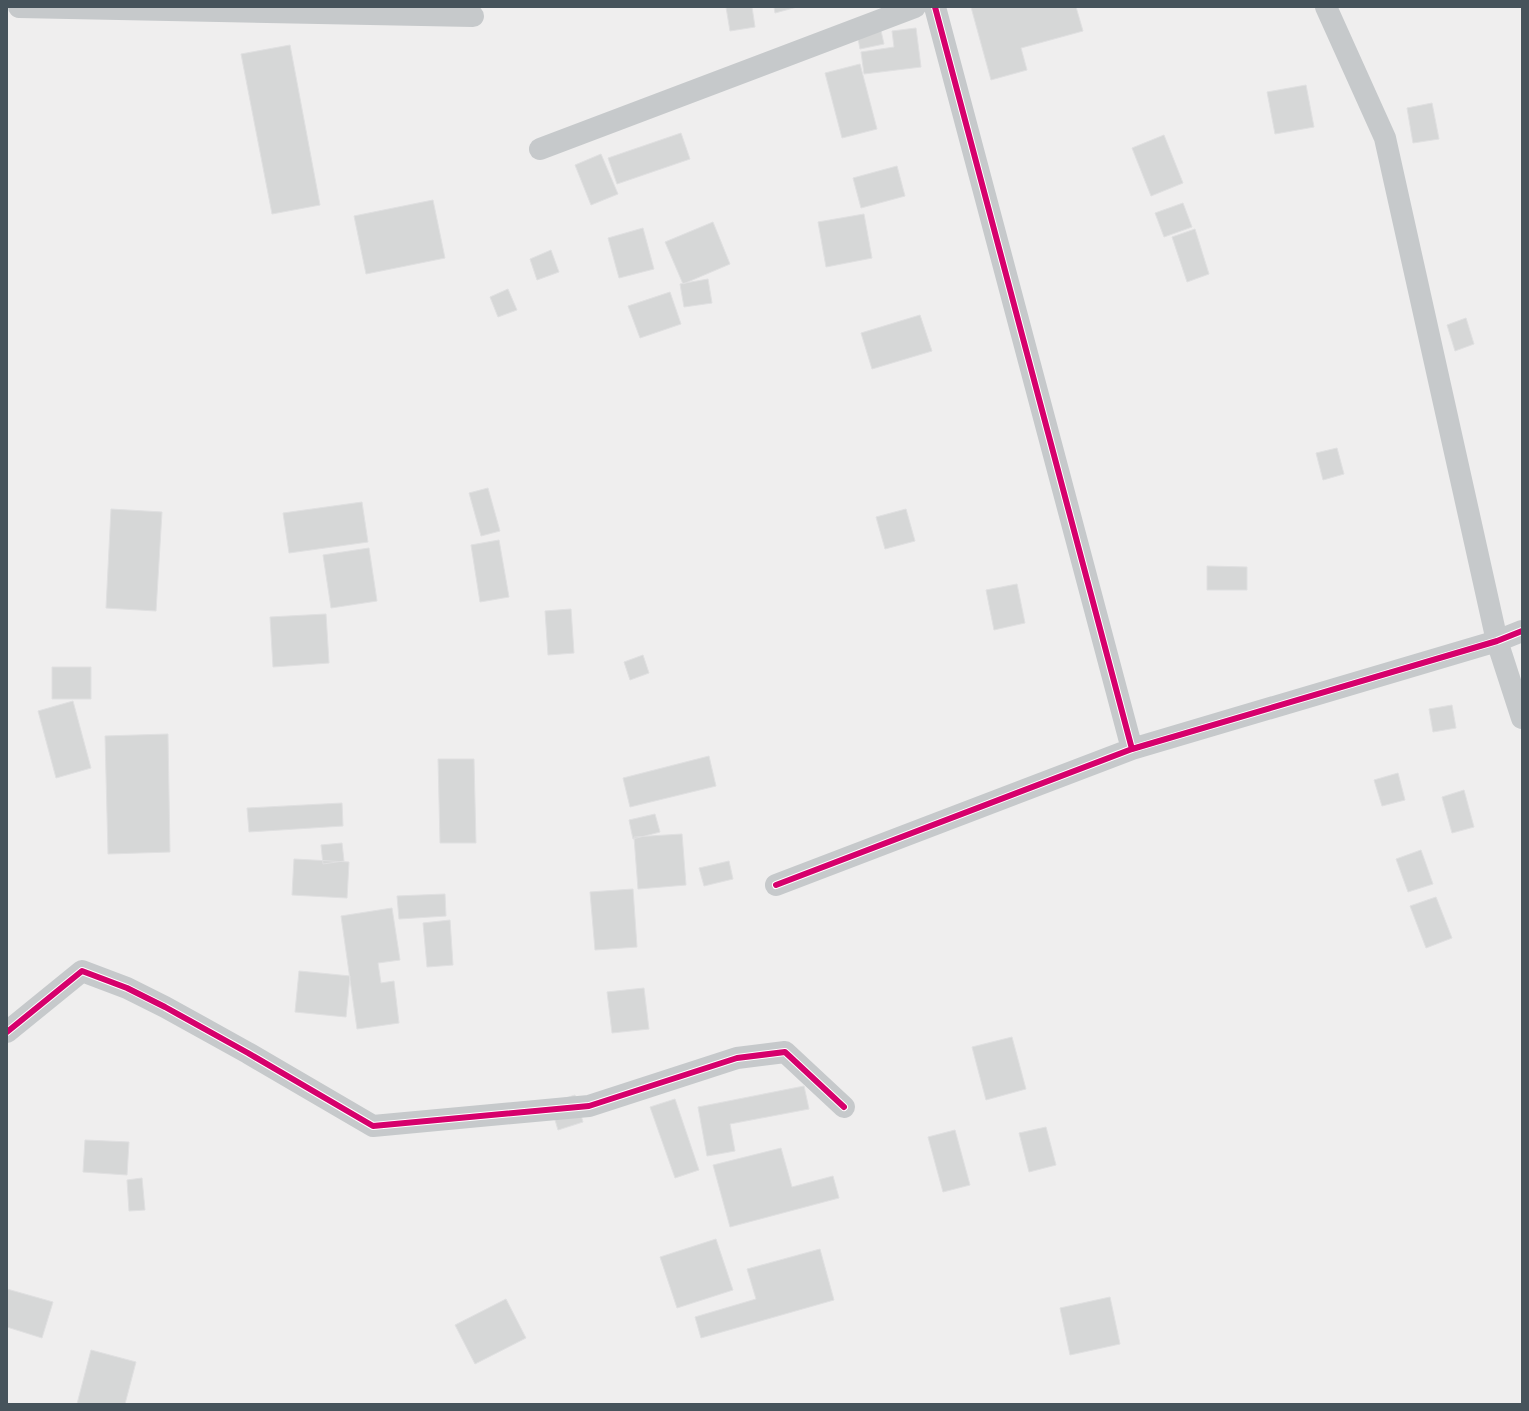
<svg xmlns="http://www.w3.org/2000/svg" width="1529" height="1411" font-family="Inter,sans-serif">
  <rect width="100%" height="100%" fill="#efeeee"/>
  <!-- building -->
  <path fill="#d6d7d7" stroke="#e0e0e1" d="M 726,7 L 752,7 L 755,27 L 730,31 Z
    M 774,7 L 797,7 L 775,13 Z
    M 971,7 L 1076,7 L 1083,31 L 1021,48 L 1027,70 L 991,80 Z
    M 879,22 L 884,44 L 860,49 L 856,28 Z
    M 916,28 L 921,67 L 864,74 L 861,52 L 894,47 L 892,31 Z
    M 290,45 L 320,205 L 272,214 L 241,54 Z
    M 860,64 L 877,129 L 842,138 L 825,73 Z
    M 1306,85 L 1314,127 L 1275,134 L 1267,92 Z
    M 1432,103 L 1439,139 L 1413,143 L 1407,108 Z
    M 681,133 L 690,159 L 617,184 L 608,158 Z
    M 1164,135 L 1183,183 L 1151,196 L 1132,148 Z
    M 601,154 L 618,194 L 591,205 L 575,165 Z
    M 897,166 L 905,196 L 861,208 L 853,178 Z
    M 433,200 L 445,258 L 366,274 L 354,216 Z
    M 1183,203 L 1192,227 L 1164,237 L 1155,213 Z
    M 864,214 L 872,258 L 826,267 L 818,222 Z
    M 713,222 L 730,264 L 683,284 L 665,242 Z
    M 643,228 L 654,269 L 619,278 L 608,238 Z
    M 1195,229 L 1209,274 L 1187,282 L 1172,237 Z
    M 551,250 L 559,272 L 537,280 L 530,259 Z
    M 708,279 L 712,303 L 684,307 L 680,284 Z
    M 508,289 L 517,310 L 498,317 L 490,297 Z
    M 670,292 L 681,324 L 640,338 L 628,306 Z
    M 920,315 L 932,351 L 872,369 L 861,333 Z
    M 1466,318 L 1474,344 L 1455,351 L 1447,325 Z
    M 1337,448 L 1344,474 L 1323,480 L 1316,453 Z
    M 488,488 L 500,531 L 481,536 L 469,493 Z
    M 362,502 L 368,542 L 289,553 L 283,513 Z
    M 111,509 L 162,512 L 156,611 L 106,608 Z
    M 906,509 L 915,541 L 885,549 L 876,517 Z
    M 499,540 L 509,597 L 480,602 L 471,545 Z
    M 369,548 L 377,601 L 331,608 L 323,555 Z
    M 1207,566 L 1247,567 L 1247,590 L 1207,590 Z
    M 1017,584 L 1025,623 L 994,630 L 986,590 Z
    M 571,609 L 574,653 L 548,655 L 545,611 Z
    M 326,614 L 329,663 L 273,667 L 270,617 Z
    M 643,655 L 649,673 L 630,680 L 624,662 Z
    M 52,667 L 91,667 L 91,699 L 52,699 Z
    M 73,701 L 91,768 L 56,778 L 38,711 Z
    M 1452,705 L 1456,728 L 1433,732 L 1429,709 Z
    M 168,734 L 170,852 L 108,854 L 105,736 Z
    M 709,756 L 716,786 L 630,807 L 623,778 Z
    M 438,759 L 474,759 L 476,843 L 440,843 Z
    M 1398,773 L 1405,800 L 1382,806 L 1374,780 Z
    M 1464,790 L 1474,827 L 1452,833 L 1442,797 Z
    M 342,803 L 343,826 L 249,832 L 247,808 Z
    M 655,814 L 660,832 L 633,839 L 629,820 Z
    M 682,834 L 686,885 L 638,889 L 634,837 Z
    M 342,843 L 344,861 L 323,864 L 321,845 Z
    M 1421,850 L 1433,884 L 1408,892 L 1396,859 Z
    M 294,859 L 349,862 L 347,898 L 292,895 Z
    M 729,861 L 733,879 L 704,886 L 699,868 Z
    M 633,889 L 637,947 L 595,950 L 590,892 Z
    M 445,894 L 446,916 L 399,919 L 397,896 Z
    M 1436,897 L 1452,938 L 1426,948 L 1410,906 Z
    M 392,908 L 400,960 L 378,963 L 381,983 L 394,981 L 399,1023 L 357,1029 L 341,916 Z
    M 450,920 L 453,965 L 427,967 L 423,923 Z
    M 299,971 L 350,976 L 346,1017 L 295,1012 Z
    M 644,988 L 649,1029 L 612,1033 L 607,992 Z
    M 1012,1037 L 1026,1089 L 986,1100 L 972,1047 Z
    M 804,1086 L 809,1109 L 730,1124 L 735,1151 L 707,1156 L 698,1107 Z
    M 575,1095 L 583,1122 L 558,1130 L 550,1103 Z
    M 675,1099 L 699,1170 L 675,1178 L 650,1107 Z
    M 1046,1127 L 1056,1165 L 1029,1172 L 1019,1133 Z
    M 955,1130 L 970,1185 L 943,1192 L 928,1137 Z
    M 85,1140 L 129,1142 L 127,1175 L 83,1172 Z
    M 781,1148 L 792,1187 L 833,1176 L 839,1198 L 730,1227 L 713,1165 Z
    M 142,1178 L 145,1210 L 129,1211 L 127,1180 Z
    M 716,1239 L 733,1290 L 677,1308 L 660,1257 Z
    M 820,1249 L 834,1300 L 701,1338 L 695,1317 L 756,1299 L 747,1269 Z
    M 7,1289 L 53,1302 L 42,1338 L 7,1327 Z
    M 1110,1297 L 1120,1344 L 1070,1355 L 1060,1308 Z
    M 506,1299 L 526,1338 L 475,1364 L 455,1325 Z
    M 91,1350 L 136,1362 L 125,1404 L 77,1404 Z"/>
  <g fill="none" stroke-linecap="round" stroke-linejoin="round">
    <!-- minor -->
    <path stroke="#c6c9cb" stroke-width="22" d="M 19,7 L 473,16
      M 935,7 L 1132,749
      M 1326,7 L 1385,138 L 1497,641 L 1522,718
      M 540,149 L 915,7
      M 776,885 L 1132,749 L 1497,641 L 1522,631
      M 7,1032 L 82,971 L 127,988 L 165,1007 L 248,1053 L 373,1126 L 589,1106 L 737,1058 L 785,1052 L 844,1107"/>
    <defs>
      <path id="cycleway" d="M 935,7 L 1132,749
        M 776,885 L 1132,749 L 1497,641 L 1522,631
        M 7,1032 L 82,971 L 127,988 L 165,1007 L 248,1053 L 373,1126 L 589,1106 L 737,1058 L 785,1052 L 844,1107"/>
    </defs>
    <!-- cycleway casing -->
    <use href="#cycleway" stroke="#fff" stroke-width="8"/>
    <!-- cycleway -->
    <use href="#cycleway" stroke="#d6006c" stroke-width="6"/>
  </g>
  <!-- border -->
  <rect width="1529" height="1411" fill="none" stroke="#46535b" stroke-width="16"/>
</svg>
